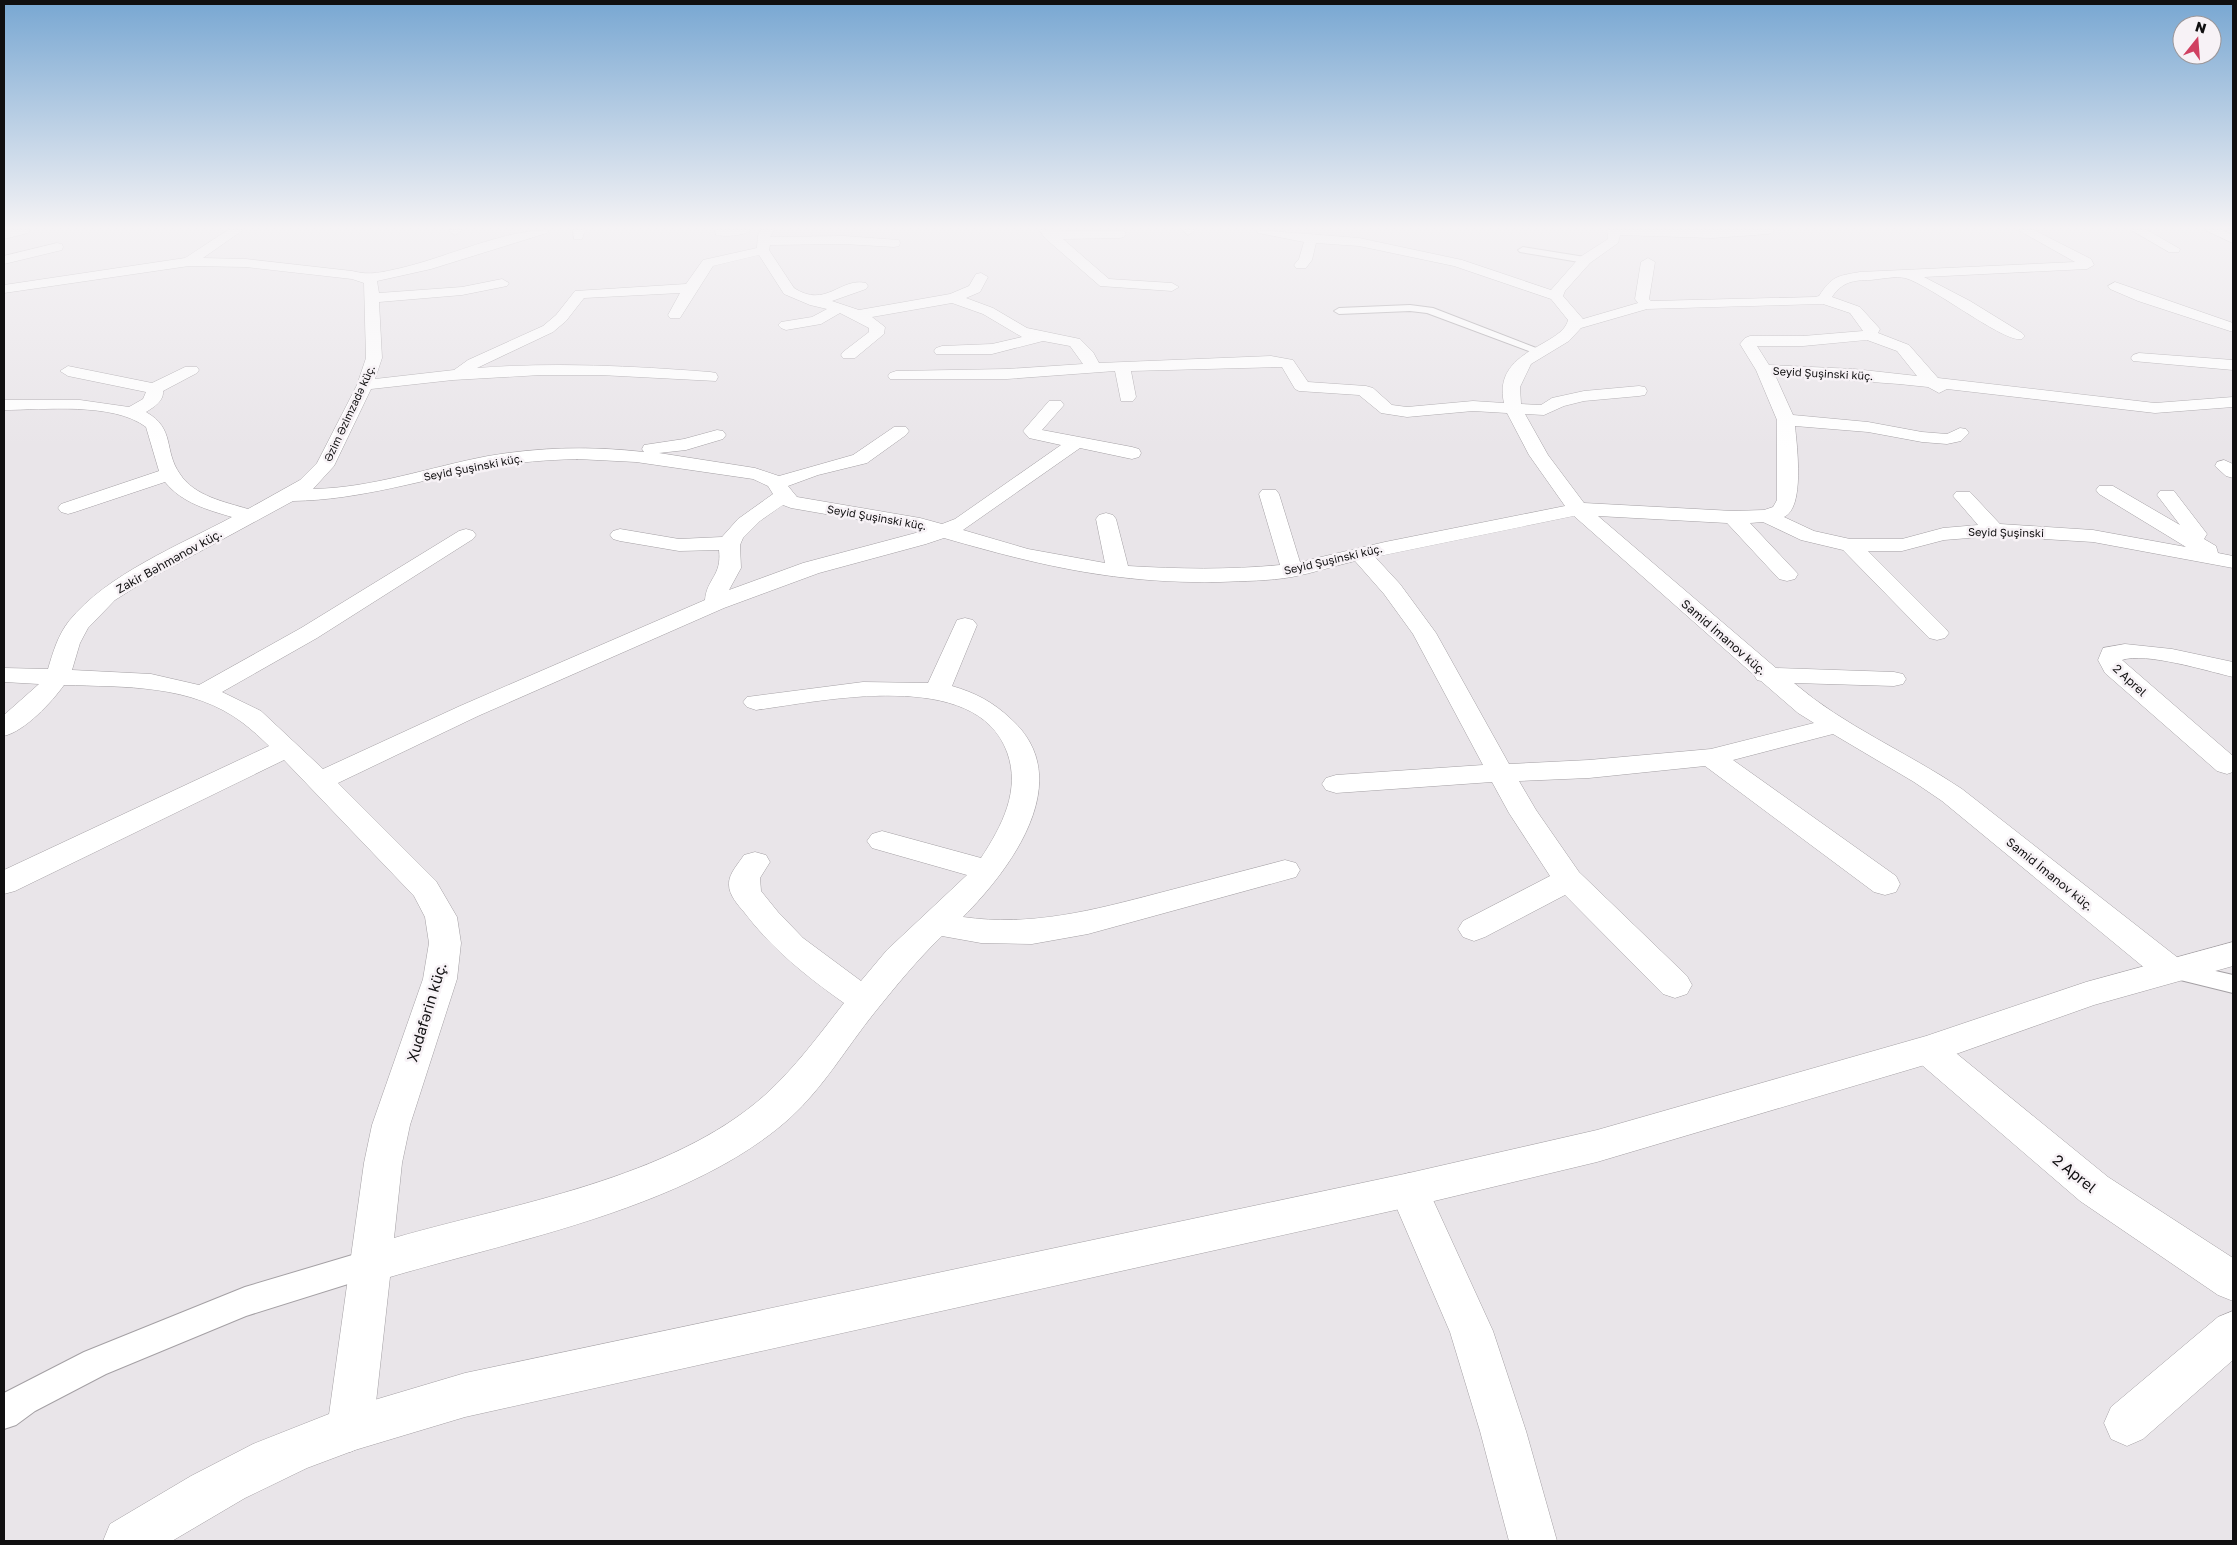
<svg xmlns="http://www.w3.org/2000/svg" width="2237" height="1545" font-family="'Golos Text',sans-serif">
  <rect width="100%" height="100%" fill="#e9e5e9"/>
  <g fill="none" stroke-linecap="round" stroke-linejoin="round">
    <defs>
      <path id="service" d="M 1523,247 L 1585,257 L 1590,260 L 1585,263 L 1520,252 L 1518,250 Z
        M 1410,305 L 1433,308 L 1544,351 L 1542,353 L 1534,353 L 1427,313 L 1410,311 L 1339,314 L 1334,311 L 1339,308 Z
        M 2172,961 L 2233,975 L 2233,993 L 2164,976 L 2160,970 L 2164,964 Z
        M 369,1250 L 380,1254 L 384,1264 L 380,1274 L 246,1316 L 106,1374 L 35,1411 L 16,1425 L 4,1429 L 4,1393 L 84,1352 L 245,1287 Z"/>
      <path id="minor" d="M 8,230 L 30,230 L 28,233 L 4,239 L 4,231 Z
        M 228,230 L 243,230 L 203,258 L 246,259 L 352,271 C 371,276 382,272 401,268 C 448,257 503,230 549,230 L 547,233 L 431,269 L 377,281 L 379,293 L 462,287 L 502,279 L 509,283 L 507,286 L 462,295 L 379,302 L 382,358 L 375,379 L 454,370 L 468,360 L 543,326 L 556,315 L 575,291 L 686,284 L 703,260 L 757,248 L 758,235 L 761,230 L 774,230 L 770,237 L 844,236 L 899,240 L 900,243 L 899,246 L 894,247 L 844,244 L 770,245 L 769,250 L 794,288 C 826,309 840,277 866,283 L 868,286 L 866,289 L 832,301 L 859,310 L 950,294 L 969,286 L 976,274 L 981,273 L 988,277 L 980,292 L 966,298 L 993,308 L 1027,328 L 1080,339 L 1093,352 L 1099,363 L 1271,356 L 1293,360 L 1308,382 L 1366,386 L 1373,388 L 1392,405 L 1407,407 L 1473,401 L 1504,403 C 1492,349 1562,347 1568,320 L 1551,299 L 1454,266 L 1359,246 L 1316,243 L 1312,260 L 1306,268 L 1296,268 L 1294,265 L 1299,259 L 1304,242 L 1258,233 L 1256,230 L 1359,238 L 1462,260 L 1551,290 L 1580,257 L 1608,239 L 1607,230 L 1775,230 L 1769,234 L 1712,238 L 1620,235 L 1618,243 L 1590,263 L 1565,291 L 1563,296 L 1583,319 L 1638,303 L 1635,299 L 1641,262 L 1648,258 L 1655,262 L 1649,299 L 1651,301 L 1815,297 L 1819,296 C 1832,276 1837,276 1860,272 L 2075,262 L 2018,230 L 2034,230 L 2091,259 L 2094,265 L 2087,269 L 1924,277 L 1970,301 L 2022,333 L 2025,336 L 2022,339 C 2005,344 1931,285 1905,278 C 1896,276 1881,279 1871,280 C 1853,280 1842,282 1832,297 L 1860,307 L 1880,329 L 1878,333 L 1909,345 L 1938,378 L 2155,403 L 2233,397 L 2233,407 L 2155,413 L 1947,389 L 1939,393 L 1928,387 L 1899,384 L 1775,375 L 1793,415 L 1868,422 L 1922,432 L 1947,434 L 1960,428 L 1966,429 L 1969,433 L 1961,441 L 1947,444 L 1922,442 L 1868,432 L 1795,426 C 1797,446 1805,508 1784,517 L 1814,531 L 1850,539 L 1902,539 L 1943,528 L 1978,525 L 1953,496 L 1956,492 L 1970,492 L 2000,524 L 2093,530 L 2186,547 L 2099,494 L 2096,490 L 2099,486 L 2113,486 L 2180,525 L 2157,495 L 2160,491 L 2174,491 L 2204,530 L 2207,534 L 2204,539 L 2216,546 L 2218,553 L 2233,556 L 2233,568 L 2093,542 L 1994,536 L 1944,540 L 1902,551 L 1868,551 L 1945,628 L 1949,633 L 1945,638 L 1937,640 L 1929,638 L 1843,550 L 1801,540 L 1763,522 L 1750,523 L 1798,574 L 1795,579 L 1787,581 L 1779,579 L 1727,523 L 1598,516 L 1776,668 L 1894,672 L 1903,674 L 1906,679 L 1903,684 L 1894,686 L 1794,683 C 1844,726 1907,752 1962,789 L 2182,961 L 2186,970 L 2182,979 L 2170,982 L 2158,979 L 1942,801 L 1914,782 L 1833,734 L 1733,760 L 1896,876 L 1900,884 L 1896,892 L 1885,895 L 1874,892 L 1705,766 L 1589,778 L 1519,781 L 1536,810 L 1579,872 L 1687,976 L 1692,985 L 1687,994 L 1675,998 L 1663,994 L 1565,895 L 1485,937 L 1474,941 L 1463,937 L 1458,929 L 1463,921 L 1550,876 L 1509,813 L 1492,782 L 1336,793 L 1326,790 L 1322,784 L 1326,778 L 1336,775 L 1483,765 L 1413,634 L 1384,594 L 1355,561 C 1334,566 1313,573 1292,577 C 1269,581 1244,581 1220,582 C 1118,584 1041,566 944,538 L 926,544 L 819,573 L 724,608 L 478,716 L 338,783 L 436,881 L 457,917 L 461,943 L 457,979 L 410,1125 L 402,1163 L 394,1238 C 512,1204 671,1179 765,1095 C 795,1068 819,1035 844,1003 C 806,976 772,949 744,912 C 738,905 729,895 729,885 C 728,874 739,863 744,855 L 755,852 L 766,855 L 770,862 L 760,878 L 761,891 L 778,912 L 803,938 L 861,981 L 887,950 L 967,875 L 872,848 L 867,841 L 872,834 L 882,831 L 981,858 C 1002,826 1021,790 1007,752 C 976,667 823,701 756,710 L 747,707 L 743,702 L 747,697 L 863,682 L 928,683 L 957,620 L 965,618 L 973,620 L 977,625 L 952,686 C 976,693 993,702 1011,719 C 1078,779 1011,869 963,917 C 1031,927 1094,910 1159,893 C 1201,882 1243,871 1285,860 L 1296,863 L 1300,870 L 1296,877 L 1088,934 L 1032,944 L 981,943 L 942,936 C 917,960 896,986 875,1012 C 846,1048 824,1087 790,1118 C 691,1207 515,1240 390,1277 L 373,1429 L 366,1445 L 350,1452 L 334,1445 L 327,1429 L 364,1163 L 372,1125 L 423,979 L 429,943 L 425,917 L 414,896 L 284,760 L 15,891 L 4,894 L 4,870 L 269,746 C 261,738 252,730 243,723 C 192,684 124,687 64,685 C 52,702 25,731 4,736 L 4,715 L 39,684 L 4,682 L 4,668 L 48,669 C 53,652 58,635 69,621 C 107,574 180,545 232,517 C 208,510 182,503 165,482 L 75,512 L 68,514 L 61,512 L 58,508 L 61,504 L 159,471 L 146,427 C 113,402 44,410 4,410 L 4,400 L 80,400 L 129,407 L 143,399 L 146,392 L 68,376 L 60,371 L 68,366 L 152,383 L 185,367 L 197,367 L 199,370 L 197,373 L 163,391 C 164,401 154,407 146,412 C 176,429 163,450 180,474 C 194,496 225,502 248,509 L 300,480 L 317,463 L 357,385 L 366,358 L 364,283 L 352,279 L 246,267 L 189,266 L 4,293 L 4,285 L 185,258 ZM 759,255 L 784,294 L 810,305 L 827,309 L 812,317 L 781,322 L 778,325 L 781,328 L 786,330 L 821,324 L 840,313 L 869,328 L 869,332 L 843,352 L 841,355 L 843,358 L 855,358 L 884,334 L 885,327 L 872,317 L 952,303 L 983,314 L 1022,337 L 992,344 L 942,346 L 936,348 L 934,351 L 936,354 L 992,354 L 1043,341 L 1070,346 L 1083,364 L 1007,369 L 896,371 L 890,373 L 888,376 L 890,379 L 1007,379 L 1115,371 L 1121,401 L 1133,401 L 1136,397 L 1131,371 L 1282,367 L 1295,389 L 1299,391 L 1359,395 L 1381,413 L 1407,417 L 1473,411 L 1507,413 L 1529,455 L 1565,506 L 1385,542 L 1300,562 L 1279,494 L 1276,490 L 1262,490 L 1259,494 L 1280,565 C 1229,570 1178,569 1128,566 L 1116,519 L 1113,515 L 1106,513 L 1099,515 L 1096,519 L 1105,563 L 1028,549 L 963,530 L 1080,448 L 1132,459 L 1139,457 L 1141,453 L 1139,449 L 1132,447 L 1042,430 L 1064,405 L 1061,401 L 1049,401 L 1023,431 L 1029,438 L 1061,445 L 955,519 L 942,524 L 920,518 L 797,497 L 788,486 L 818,475 L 867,463 L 906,435 L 909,431 L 906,427 L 894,427 L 853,455 L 779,476 L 755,468 L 659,453 L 686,450 L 723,439 L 726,435 L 723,431 L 717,430 L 684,439 L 644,445 L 642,449 L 644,452 C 592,446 540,447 488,456 C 430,467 372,488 313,489 L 334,466 L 371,389 L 453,380 L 541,375 L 600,375 L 716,381 L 718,377 L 716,373 L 710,372 C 632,366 555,362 477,368 L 553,332 L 566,321 L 584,298 L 680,293 L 668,315 L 670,318 L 680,318 L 713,266 ZM 1823,304 L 1850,313 L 1863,331 L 1803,336 L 1750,336 L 1745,338 L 1740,344 L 1756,370 L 1777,420 L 1777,500 L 1773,507 L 1764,510 L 1733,511 L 1584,503 L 1548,455 L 1525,414 L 1544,415 L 1564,406 L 1584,401 L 1639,396 L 1645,395 L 1647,391 L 1645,387 L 1639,386 L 1584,391 L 1552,398 L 1541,405 L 1521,404 L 1520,387 L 1531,364 L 1569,341 L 1581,328 L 1647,309 ZM 1867,340 L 1897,351 L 1917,376 L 1854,369 L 1769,365 L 1757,346 L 1803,346 ZM 577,459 L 636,462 L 753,479 L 768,486 L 773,494 L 738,519 L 722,537 L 679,539 L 620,529 L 613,531 L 610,535 L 613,539 L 620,541 L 679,551 L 719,550 C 722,576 707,578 705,600 L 460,706 L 323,769 L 261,711 L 222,692 L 317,638 L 473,539 L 476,535 L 473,531 L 466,529 L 459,531 L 301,628 L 199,685 L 151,674 L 72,670 L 80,643 L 88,628 L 115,600 L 142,583 L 293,501 C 361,500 423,479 489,467 C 518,462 547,460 577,459 ZM 783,505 L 791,508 L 923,531 L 803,563 L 729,590 L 741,568 L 740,545 L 743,538 L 760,521 ZM 1574,516 L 1754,675 L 1757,680 L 1761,681 L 1798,713 L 1814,723 L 1711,749 L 1589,760 L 1509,764 L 1436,633 L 1400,584 L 1375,557 Z
        M 462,230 L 455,235 L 449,231 L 449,230 Z
        M 573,230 L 585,230 L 582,239 L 574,239 Z
        M 715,230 L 751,230 C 744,236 725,237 716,235 Z
        M 1039,230 L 1124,231 L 1126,234 L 1124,237 L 1120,238 L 1063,239 L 1109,279 L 1172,283 L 1179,287 L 1172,291 L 1100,286 L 1046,239 Z
        M 1182,230 L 1194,230 L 1194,231 L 1188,235 Z
        M 2131,230 L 2147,230 L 2180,249 L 2179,252 L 2169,252 Z
        M 57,243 L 62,244 L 63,247 L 62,250 L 4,264 L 4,256 Z
        M 2115,282 L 2233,323 L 2233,332 L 2138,301 L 2110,289 L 2108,286 Z
        M 2139,353 L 2233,360 L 2233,370 L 2133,361 L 2131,358 L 2133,355 Z
        M 2224,460 L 2233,464 L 2233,478 L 2226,476 L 2215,466 L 2217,462 Z
        M 2125,644 L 2172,649 L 2233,662 L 2233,677 C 2207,671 2146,652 2122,660 L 2233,756 L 2233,772 L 2227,774 L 2217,771 L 2105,673 L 2098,660 L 2103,648 Z
        M 1928,1036 L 1940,1040 L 2108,1177 L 2233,1258 L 2233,1301 L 2218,1295 L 2080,1201 L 1916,1060 L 1910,1050 L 1916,1040 Z
        M 1409,1173 L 1423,1178 L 1493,1331 L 1526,1431 L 1557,1541 L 1509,1541 L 1480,1431 L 1450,1332 L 1389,1190 L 1395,1178 Z
        M 2233,1311 L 2233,1360 L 2143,1439 L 2127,1446 L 2111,1439 L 2104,1423 L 2111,1407 L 2218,1317 Z"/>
      <path id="tertiary" d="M 2205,230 L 2222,230 L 2233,235 L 2233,243 Z
        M 2233,942 L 2233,966 L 2094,1005 L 1928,1064 L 1597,1162 L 1409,1207 L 465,1417 L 355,1450 L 307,1468 L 245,1498 L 172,1541 L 103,1541 L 110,1524 L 191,1476 L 253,1444 L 334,1412 L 465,1373 L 1409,1173 L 1597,1130 L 1926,1036 L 2086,982 Z"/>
    </defs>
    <!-- service casing -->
    <use href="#service" stroke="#a4a0a4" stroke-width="2"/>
    <!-- minor casing -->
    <use href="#minor" stroke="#a4a0a4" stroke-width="1"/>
    <!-- tertiary casing -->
    <use href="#tertiary" stroke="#a4a0a4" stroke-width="1"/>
    <!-- service -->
    <use href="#service" fill="#fff" fill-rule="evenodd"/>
    <!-- minor -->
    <use href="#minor" fill="#fff" fill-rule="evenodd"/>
    <!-- tertiary -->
    <use href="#tertiary" fill="#fff" fill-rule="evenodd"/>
  </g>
  <!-- sky -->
  <linearGradient id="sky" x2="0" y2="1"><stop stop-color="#78a7d2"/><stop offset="0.51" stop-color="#f5f3f5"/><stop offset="1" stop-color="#f5f3f5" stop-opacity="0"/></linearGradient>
  <rect width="2237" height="447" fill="url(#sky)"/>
  <g text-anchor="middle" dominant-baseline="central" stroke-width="5" stroke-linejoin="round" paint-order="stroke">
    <!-- far-street labels -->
    <g font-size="11" fill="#100f10" stroke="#f7f2f6">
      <text transform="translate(1823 373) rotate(3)">Seyid Şuşinski küç.</text>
      <text transform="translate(349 413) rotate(-65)">Əzim Əzimzadə küç.</text>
      <text transform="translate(473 467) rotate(-11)">Seyid Şuşinski küç.</text>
      <text transform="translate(877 517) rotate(10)">Seyid Şuşinski küç.</text>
      <text transform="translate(2006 532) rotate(1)">Seyid Şuşinski</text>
      <text transform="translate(1333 559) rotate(-13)">Seyid Şuşinski küç.</text>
    </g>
    <!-- street labels -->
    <g font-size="12" fill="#100f10" stroke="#f7f2f6">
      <text transform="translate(169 561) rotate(-29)">Zakir Bəhmənov küç.</text>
      <text transform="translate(1724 637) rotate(41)">Samid İmanov küç.</text>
      <text transform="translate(2130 680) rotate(43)">2 Aprel</text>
      <text transform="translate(2050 874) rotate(39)">Samid İmanov küç.</text>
    </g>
    <!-- near-street labels -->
    <g font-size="15" fill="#100f10" stroke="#f7f2f6">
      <text transform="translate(426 1012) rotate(-73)">Xudafərin küç.</text>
      <text transform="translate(2075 1173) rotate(39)">2 Aprel</text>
    </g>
  </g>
  <!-- border -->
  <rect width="2237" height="1545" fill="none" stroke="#100f10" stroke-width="10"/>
  <!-- north arrow -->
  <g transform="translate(2197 40) rotate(17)"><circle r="24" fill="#f7f2f6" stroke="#9b979a"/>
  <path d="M0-4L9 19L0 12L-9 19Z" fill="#d04061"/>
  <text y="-8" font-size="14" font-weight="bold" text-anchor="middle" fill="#100f10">N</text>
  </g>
</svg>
